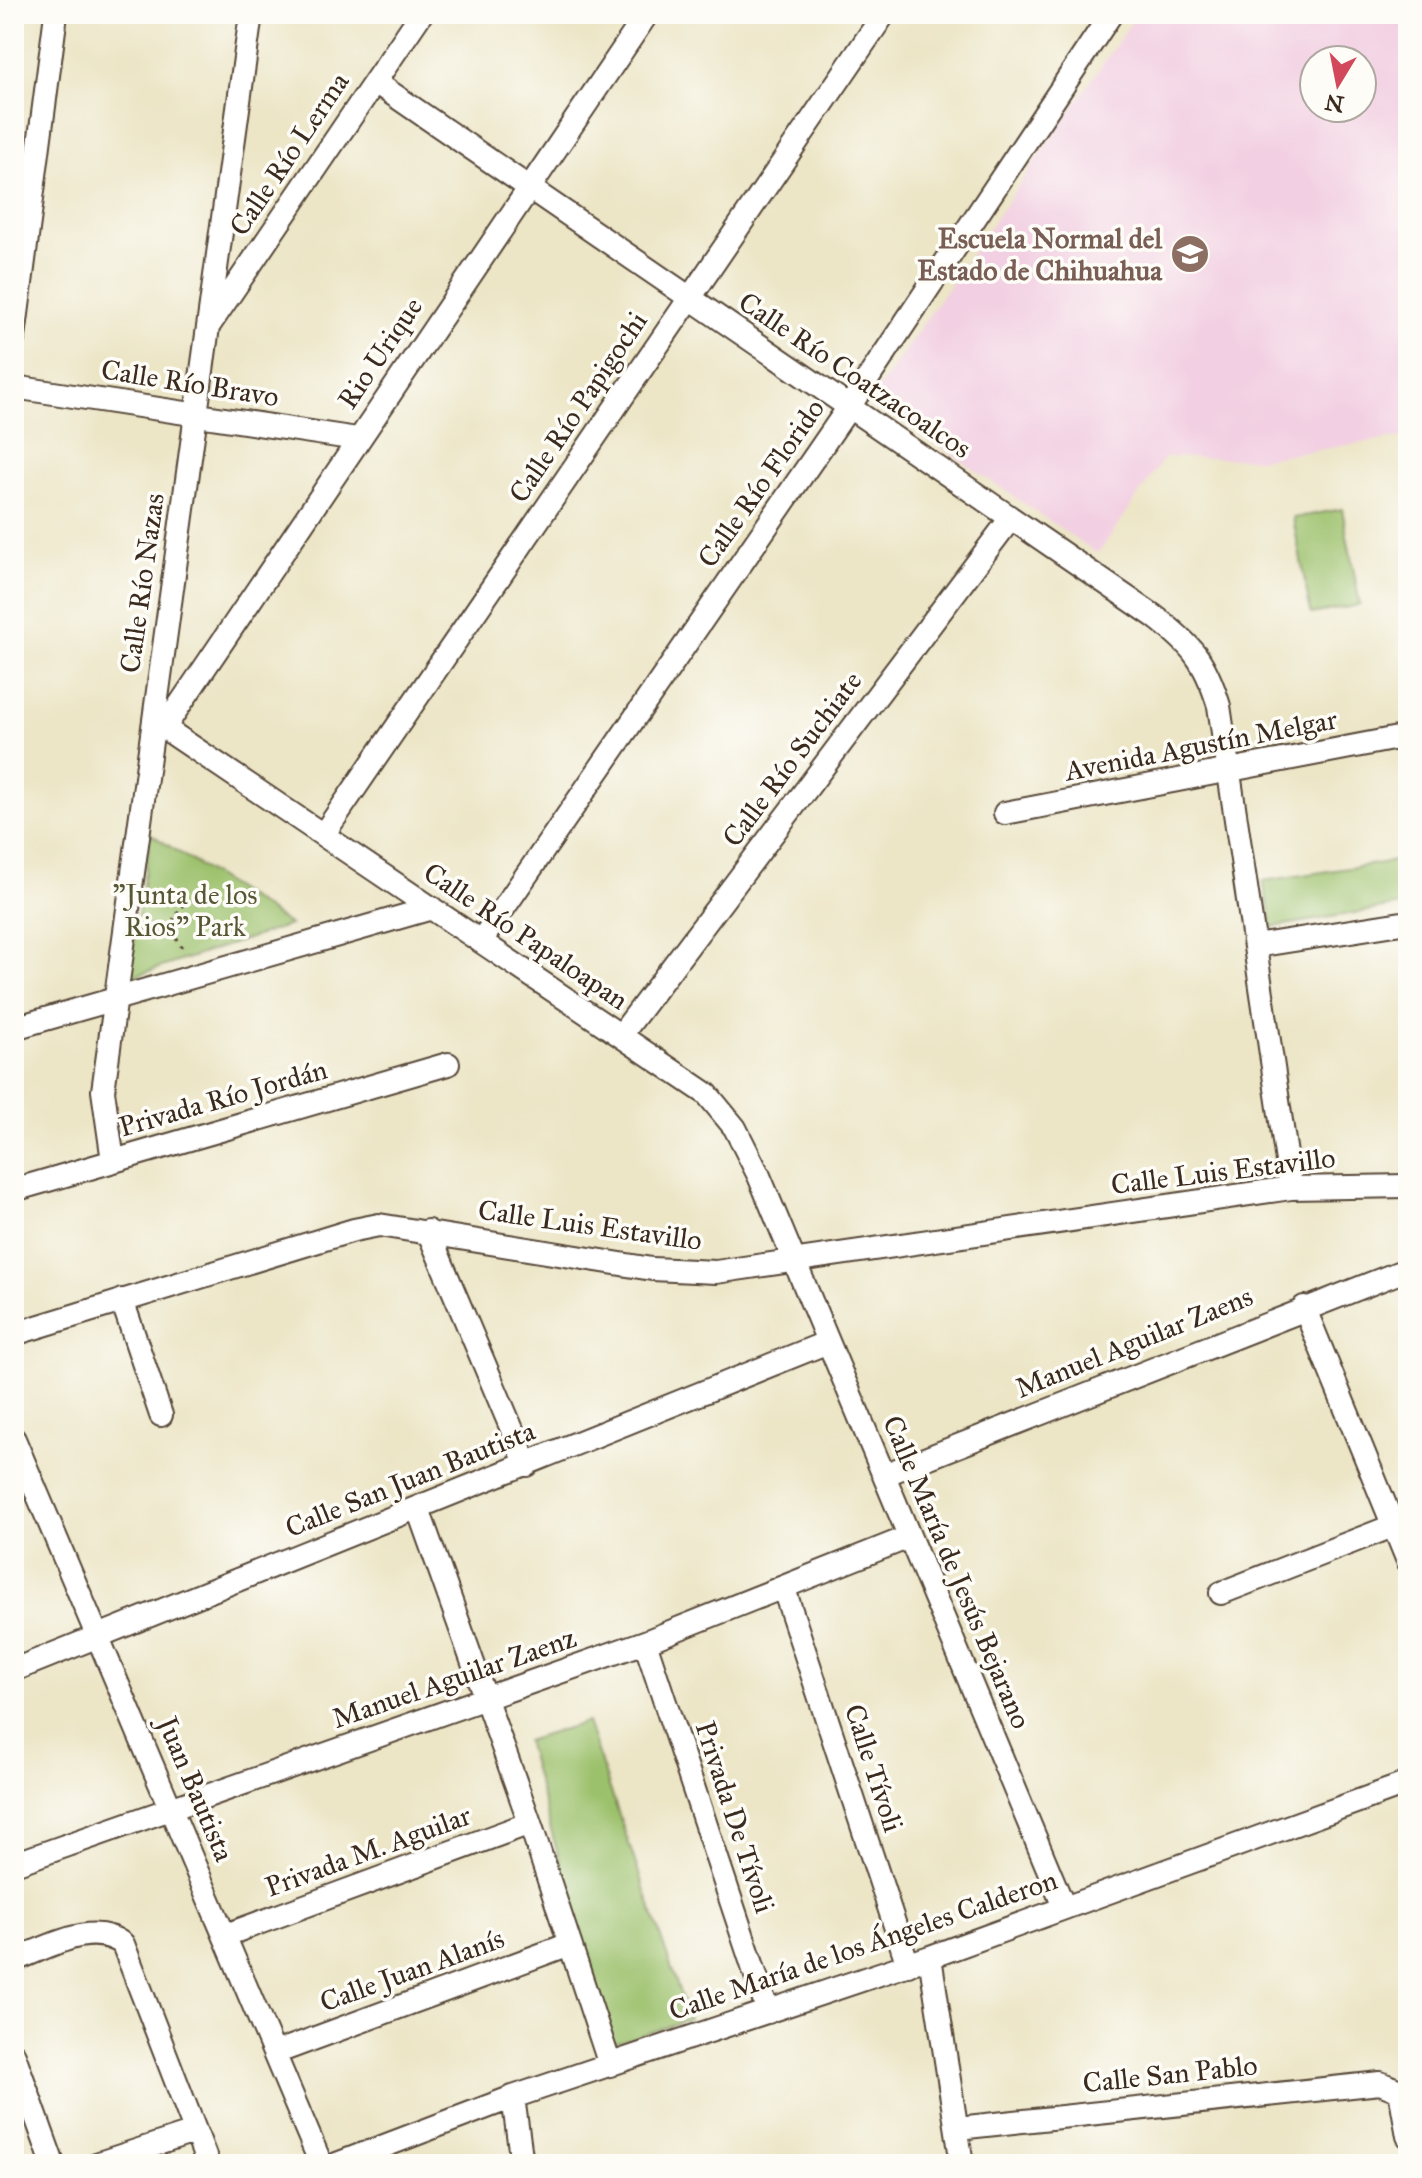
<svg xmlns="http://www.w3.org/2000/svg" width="1422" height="2178" font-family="'IM FELL Great Primer',serif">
  <rect width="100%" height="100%" fill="#fdfcf7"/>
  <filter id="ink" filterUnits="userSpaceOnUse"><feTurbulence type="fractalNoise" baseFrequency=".0125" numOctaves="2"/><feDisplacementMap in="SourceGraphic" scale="16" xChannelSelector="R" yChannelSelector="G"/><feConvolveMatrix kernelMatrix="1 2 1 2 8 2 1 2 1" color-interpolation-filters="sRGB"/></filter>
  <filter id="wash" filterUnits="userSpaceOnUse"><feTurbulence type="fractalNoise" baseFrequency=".006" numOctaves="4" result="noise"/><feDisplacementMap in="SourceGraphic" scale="32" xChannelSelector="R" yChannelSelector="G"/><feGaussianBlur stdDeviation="1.8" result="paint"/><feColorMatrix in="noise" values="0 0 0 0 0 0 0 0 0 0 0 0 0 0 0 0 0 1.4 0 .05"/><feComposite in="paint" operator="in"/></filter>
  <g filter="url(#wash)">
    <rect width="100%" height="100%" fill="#ece5c6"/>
    <!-- built -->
    <path fill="#f2cfe2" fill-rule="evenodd" d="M 1137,14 L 1408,14 L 1408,436 L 1259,459 L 1165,457 L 1098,554 L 871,399 ZM 1314,60 L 1362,60 L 1362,108 L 1314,108 Z"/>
    <!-- green -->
    <path fill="#9cc16c" stroke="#6c7645" stroke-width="2" d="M 1342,509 L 1360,605 L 1311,614 L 1293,518 Z
      M 151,834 L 290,925 L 128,978 Z
      M 1408,859 L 1408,904 L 1273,927 L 1263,881 Z
      M 587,1722 L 689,2019 L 617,2043 L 610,2039 L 526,1741 Z"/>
  </g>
  <g filter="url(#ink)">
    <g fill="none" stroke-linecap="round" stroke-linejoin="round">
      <defs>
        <path id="street" d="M 375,82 L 1154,616 C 1192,645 1205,660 1219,706 L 1291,1188
          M 210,324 L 421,14
          M 14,337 L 56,14
          M 14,387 L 357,439
          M 154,721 L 707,1094 L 735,1128 L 759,1176 L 1064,1907
          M 164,728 L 647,14
          M 1005,813 L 1408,736
          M 323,835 L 884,14
          M 481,941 L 849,407 L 1111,14
          M 1255,946 L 1408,922
          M 14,1028 L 432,908
          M 621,1035 L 1011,518
          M 113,1161 L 103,1091 L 251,14
          M 14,1190 L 448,1064
          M 428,1231 L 527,1465
          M 122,1300 L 161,1415
          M 1304,1307 L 1408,1561
          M 14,1334 L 354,1230 L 379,1225 L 652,1269 L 716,1272 L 1291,1188 L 1408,1186
          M 14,1439 L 321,2164
          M 884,1475 L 1408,1269
          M 418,1509 L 530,1823 L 610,2065
          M 784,1589 L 908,1965
          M 1221,1593 L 1408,1520
          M 645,1642 L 768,2012
          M 14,1670 L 828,1342
          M 14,1864 L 645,1642 L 909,1537
          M 226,1935 L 530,1823
          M 930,1957 L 962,2164
          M 14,1960 C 48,1948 91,1920 123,1944 L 208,2164
          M 275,2053 L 570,1944
          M 14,2055 L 53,2164
          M 513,2097 L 522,2164
          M 958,2128 L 1380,2083 L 1400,2091 L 1408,2136
          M 96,2164 L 194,2132
          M 337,2164 L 513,2097 L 930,1957 L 1408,1783"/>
      </defs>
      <!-- street casing -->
      <use href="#street" stroke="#564637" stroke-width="26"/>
      <!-- path -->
      <path stroke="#564637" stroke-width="4" stroke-dasharray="2 6" stroke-linecap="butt" d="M 145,932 L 169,927
        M 182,947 L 169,927 L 184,904"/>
      <!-- street -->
      <use href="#street" stroke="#fff" stroke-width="22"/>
    </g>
  </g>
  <!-- icons -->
  <defs>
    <symbol id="university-disc" viewBox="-11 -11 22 22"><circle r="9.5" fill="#8d6e63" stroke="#fdfcf7"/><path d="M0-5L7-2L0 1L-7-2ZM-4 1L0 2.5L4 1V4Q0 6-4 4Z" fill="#fff"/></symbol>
  </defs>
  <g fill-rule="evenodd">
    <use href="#university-disc" x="1168" y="232" width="44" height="44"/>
  </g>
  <g text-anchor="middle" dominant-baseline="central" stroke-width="7" stroke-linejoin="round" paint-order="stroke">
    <!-- street labels -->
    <g font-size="28" fill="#3b2a1e" stroke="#fdfcf7">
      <text transform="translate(289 154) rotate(-56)">Calle Río Lerma</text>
      <text transform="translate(380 353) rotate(-56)">Rio Urique</text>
      <text transform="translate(855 375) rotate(34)">Calle Río Coatzacoalcos</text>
      <text transform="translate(190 383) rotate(9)">Calle Río Bravo</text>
      <text transform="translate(578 407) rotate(-56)">Calle Río Papigochi</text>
      <text transform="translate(761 483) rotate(-55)">Calle Río Florido</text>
      <text transform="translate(142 583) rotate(-82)">Calle Río Nazas</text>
      <text transform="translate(1201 745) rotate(-11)">Avenida Agustín Melgar</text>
      <text transform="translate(792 759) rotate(-53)">Calle Río Suchiate</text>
      <text transform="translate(526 936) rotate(34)">Calle Río Papaloapan</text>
      <text transform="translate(223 1098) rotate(-16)">Privada Río Jordán</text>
      <text transform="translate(1223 1171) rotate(-7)">Calle Luis Estavillo</text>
      <text transform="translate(590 1225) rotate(8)">Calle Luis Estavillo</text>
      <text transform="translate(1134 1342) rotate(-22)">Manuel Aguilar Zaens</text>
      <text transform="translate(410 1479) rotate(-22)">Calle San Juan Bautista</text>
      <text transform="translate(957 1572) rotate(67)">Calle María de Jesús Bejarano</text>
      <text transform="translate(454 1678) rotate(-19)">Manuel Aguilar Zaenz</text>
      <text transform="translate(874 1768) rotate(72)">Calle Tívoli</text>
      <text transform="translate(196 1789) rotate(67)">Juan Bautista</text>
      <text transform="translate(735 1817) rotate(72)">Privada De Tívoli</text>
      <text transform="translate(368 1851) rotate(-20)">Privada M. Aguilar</text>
      <text transform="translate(863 1945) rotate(-19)">Calle María de los Ángeles Calderon</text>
      <text transform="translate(412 1970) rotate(-20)">Calle Juan Alanís</text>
      <text transform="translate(1170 2074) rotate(-6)">Calle San Pablo</text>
    </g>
    <!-- education labels -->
    <g font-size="28" font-weight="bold" fill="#785e54" stroke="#fdfcf7" text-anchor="end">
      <text x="1162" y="238">Escuela Normal del<tspan x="1162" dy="32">Estado de Chihuahua</tspan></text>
    </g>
    <!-- park labels -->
    <g font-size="28" fill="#585735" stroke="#fdfcf7">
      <text x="185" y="894">"Junta de los<tspan x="185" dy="32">Rios" Park</tspan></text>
    </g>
  </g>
  <!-- margin -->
  <rect width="1422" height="2178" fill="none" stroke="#fdfcf7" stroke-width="48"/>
  <!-- north arrow -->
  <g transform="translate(1338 84) rotate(190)"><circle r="38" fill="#fdfcf7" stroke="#afa8a0" stroke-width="2"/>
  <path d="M0-6L14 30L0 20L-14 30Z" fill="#d1495b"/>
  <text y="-12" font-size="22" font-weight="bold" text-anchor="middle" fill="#3b2a1e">N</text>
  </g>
</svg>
